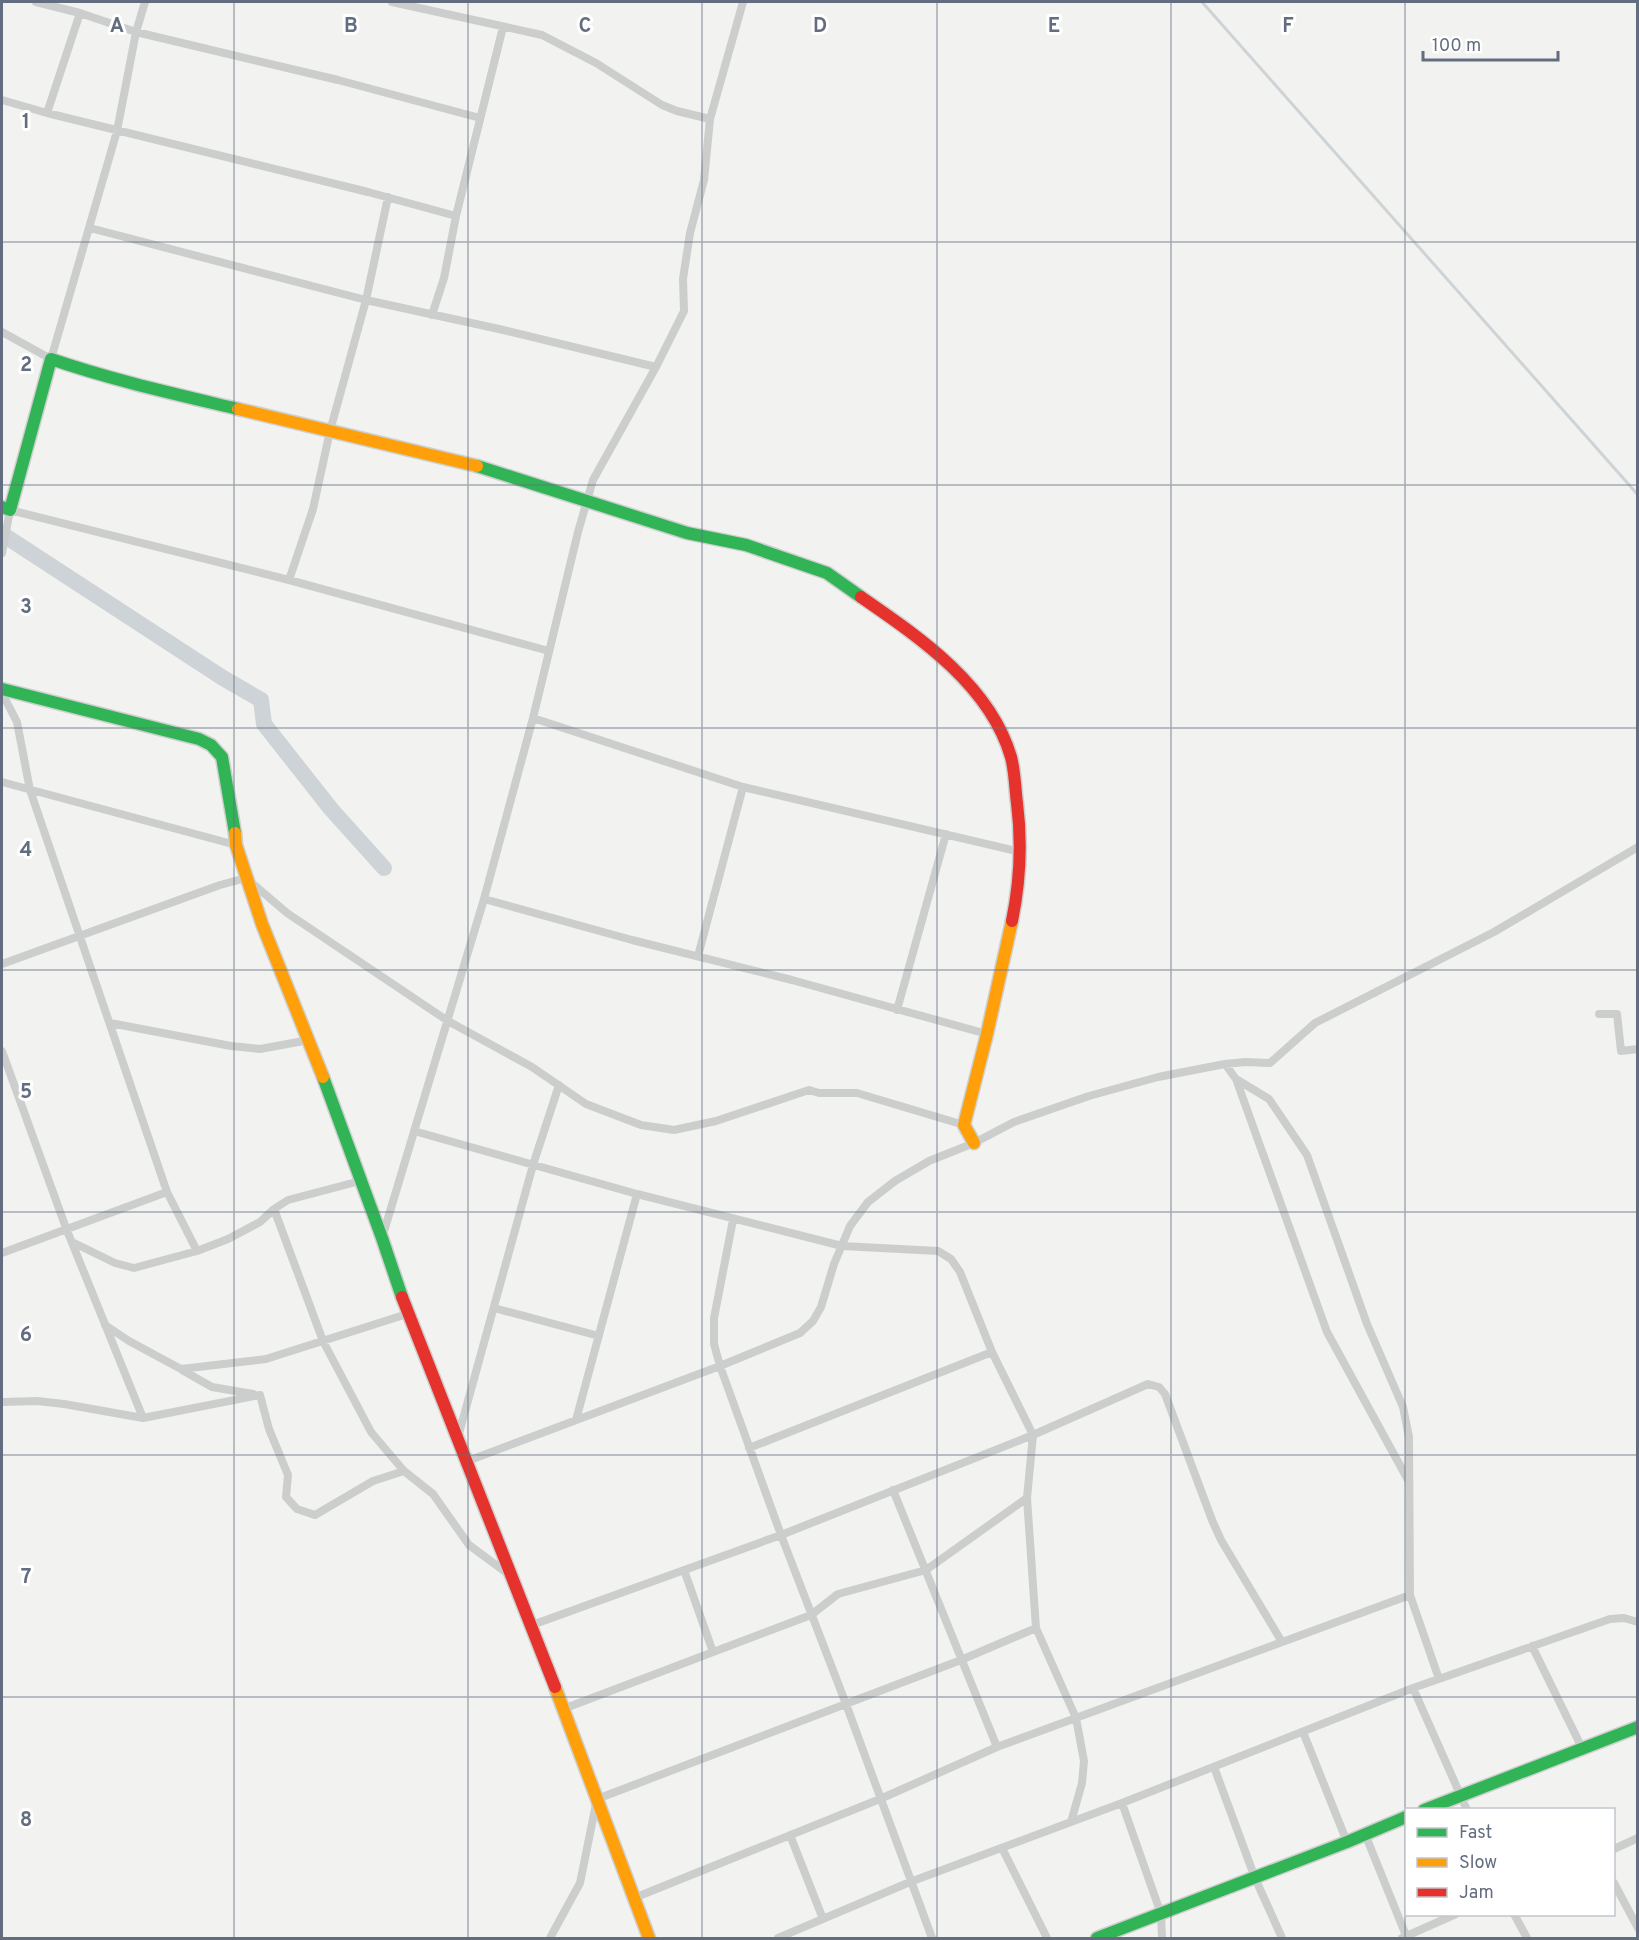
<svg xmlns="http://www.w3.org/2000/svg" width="1639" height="1940" font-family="Overpass,sans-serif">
  <rect width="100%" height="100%" fill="#f2f3f0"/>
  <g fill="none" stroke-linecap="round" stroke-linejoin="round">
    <!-- stream -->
    <path stroke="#ced3d7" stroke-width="3" d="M 1202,2 L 1638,495"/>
    <!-- river -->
    <path stroke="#ced3d7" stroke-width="16" d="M 2,534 L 223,678 L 261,700 L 264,724 L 331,809 L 384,868"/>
    <defs>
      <path id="fast" d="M 477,466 L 687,533 L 746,545 L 827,573 L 861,597
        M 2,507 L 10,510 L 51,359 C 112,380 175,394 238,409
        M 2,689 L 199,739 L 211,745 L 222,757 L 235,833
        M 323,1077 L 382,1238 L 402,1297
        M 1424,1810 L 1638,1727
        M 1097,1938 L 1347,1842 L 1406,1817"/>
      <path id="slow" d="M 238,409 L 477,466
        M 235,833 L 236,845 L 262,924 L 323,1077
        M 974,1143 L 964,1125 L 987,1034 L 1012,921
        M 555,1687 L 649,1938"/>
      <path id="jam" d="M 861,597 C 919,637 990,685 1011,757 C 1015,772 1015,788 1017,803 C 1022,842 1020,882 1012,921
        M 402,1297 L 555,1687"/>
    </defs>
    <!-- fast casing -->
    <use href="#fast" stroke="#cecfcf" stroke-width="15"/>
    <!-- slow casing -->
    <use href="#slow" stroke="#cecfcf" stroke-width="15"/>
    <!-- jam casing -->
    <use href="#jam" stroke="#cecfcf" stroke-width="15"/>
    <!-- street -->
    <path stroke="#cccdcd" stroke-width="8" d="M 36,2 L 80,13 L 136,32 L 338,80 L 480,118
      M 392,2 L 542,35 L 596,63 L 662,105 L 677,111 L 710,119
      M 2,100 L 47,113 L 368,192 L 456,216
      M 47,113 L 80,13
      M 90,228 L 366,300 L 499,329 L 656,367
      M 432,315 L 444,278 L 456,216 L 503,27
      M 2,332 L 51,359 L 117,131 L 136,32 L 145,2
      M 2,553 L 10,510 L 289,580 L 549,651
      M 289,580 L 313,509 L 330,431 L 366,300 L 388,197
      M 2,693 L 17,722 L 30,790 L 167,1192 L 197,1251
      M 533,718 L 743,787 L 1021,852
      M 2,782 L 236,845
      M 484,899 L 632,940 L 792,980 L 987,1034
      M 698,956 L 743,787
      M 2,964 L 220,885 L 246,878 L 287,913 L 448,1021 L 532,1067 L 586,1104 L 641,1125 L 674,1130 L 716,1121 L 809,1090 L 819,1093 L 857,1093 L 964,1125
      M 897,1010 L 946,834
      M 1599,1014 L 1617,1014 L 1621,1051 L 1638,1049
      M 110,1023 L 231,1046 L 260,1049 L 309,1040
      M 2,1051 L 66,1228 L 143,1418
      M 1225,1064 L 1236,1079 L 1269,1099 L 1307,1155 L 1367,1324 L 1403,1407 L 1409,1437 L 1410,1595
      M 1236,1079 L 1327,1332 L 1408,1480
      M 414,1131 L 637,1194 L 842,1246 L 938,1251 L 951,1259 L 960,1272 L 992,1352 L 1033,1435 L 1027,1498 L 1036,1628 L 1076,1718 L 1084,1761 L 1082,1783 L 1071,1822
      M 274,1209 L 323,1341 L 371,1432 L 404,1471 L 433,1494 L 469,1545 L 511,1576
      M 733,1220 L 714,1318 L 714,1344 L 720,1366 L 781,1535 L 846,1704 L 932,1938
      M 382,1238 L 484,899 L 533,718 L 578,532 L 593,480 L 656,367 L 684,311 L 683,279 L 690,233 L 704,180 L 710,119 L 743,2
      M 72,1242 L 115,1263 L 134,1268 L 197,1251 L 228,1239 L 260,1222 L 274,1209 L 288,1200 L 360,1181
      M 2,1253 L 167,1192
      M 494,1308 L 599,1336
      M 105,1325 L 129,1341 L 181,1369 L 266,1359 L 407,1314
      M 182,1370 L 212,1387 L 253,1394
      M 260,1395 L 269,1429 L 288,1475 L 286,1497 L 297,1509 L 315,1515 L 373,1481 L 404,1471
      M 2,1402 L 37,1401 L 64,1404 L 143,1418 L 260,1395
      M 576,1420 L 637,1194
      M 458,1437 L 533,1165 L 559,1085
      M 749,1448 L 992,1352
      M 465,1462 L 720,1366 L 800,1333 L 813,1321 L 821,1307 L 834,1264 L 850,1226 L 868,1202 L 895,1181 L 929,1161 L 974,1143 L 1014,1122 L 1089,1096 L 1158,1077 L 1225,1064 L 1245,1062 L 1270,1063 L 1315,1023 L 1494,932 L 1638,847
      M 893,1490 L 997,1747
      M 684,1570 L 713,1652
      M 532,1625 L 781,1535 L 1033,1435 L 1148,1384 L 1159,1387 L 1165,1394 L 1212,1520 L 1221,1540 L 1282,1642
      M 1532,1646 L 1582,1748
      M 1413,1688 L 1467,1810
      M 563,1709 L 811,1615 L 838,1594 L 926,1570 L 1027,1498
      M 1303,1732 L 1347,1842
      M 1214,1767 L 1255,1878 L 1282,1938
      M 1122,1803 L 1161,1914 L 1162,1938
      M 1365,1834 L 1407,1938
      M 790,1835 L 823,1919
      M 1002,1848 L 1047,1938
      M 1614,1849 L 1638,1838
      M 1614,1883 L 1638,1928
      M 634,1898 L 880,1799 L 997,1747 L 1410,1595 L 1439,1679
      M 1514,1914 L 1527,1938
      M 550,1938 L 580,1883 L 597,1799 L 961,1660 L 1036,1628
      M 778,1938 L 910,1882 L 1122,1803 L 1413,1688 L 1610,1619 L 1624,1618 L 1638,1622
      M 1402,1938 L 1456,1914"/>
    <!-- fast -->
    <use href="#fast" stroke="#30b455" stroke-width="12"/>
    <!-- slow -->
    <use href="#slow" stroke="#ff9f0a" stroke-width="12"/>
    <!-- jam -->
    <use href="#jam" stroke="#e5322d" stroke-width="12"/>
  </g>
  <!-- grid -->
  <path fill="none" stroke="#636d80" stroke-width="1.5" stroke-opacity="0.55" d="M 234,2 L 234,1938M 468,2 L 468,1938M 702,2 L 702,1938M 937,2 L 937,1938M 1171,2 L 1171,1938M 1405,2 L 1405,1938M 2,242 L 1638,242M 2,485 L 1638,485M 2,728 L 1638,728M 2,970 L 1638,970M 2,1212 L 1638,1212M 2,1455 L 1638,1455M 2,1697 L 1638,1697"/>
  <g font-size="20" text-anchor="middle" font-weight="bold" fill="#636d80" stroke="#fff" stroke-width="6" stroke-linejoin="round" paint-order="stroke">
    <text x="117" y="32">A</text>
    <text x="351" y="32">B</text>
    <text x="585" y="32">C</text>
    <text x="820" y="32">D</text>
    <text x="1054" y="32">E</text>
    <text x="1288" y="32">F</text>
    <text x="26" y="128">1</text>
    <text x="26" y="371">2</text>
    <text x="26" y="613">3</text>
    <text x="26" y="856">4</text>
    <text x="26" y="1098">5</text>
    <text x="26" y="1341">6</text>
    <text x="26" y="1583">7</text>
    <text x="26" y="1826">8</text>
  </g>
  <!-- border -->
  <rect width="1639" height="1940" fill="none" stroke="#636d80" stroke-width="6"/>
  <!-- legend -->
  <rect x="1405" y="1808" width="210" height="108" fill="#ffffff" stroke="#c1c5cc" stroke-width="1.5"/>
  <rect x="1417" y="1828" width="30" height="9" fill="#30b455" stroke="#c1c5cc" stroke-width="1.5"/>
  <text x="1459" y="1838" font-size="18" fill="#636d80">Fast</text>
  <rect x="1417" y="1858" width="30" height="9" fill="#ff9f0a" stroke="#c1c5cc" stroke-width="1.5"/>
  <text x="1459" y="1868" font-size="18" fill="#636d80">Slow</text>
  <rect x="1417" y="1888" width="30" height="9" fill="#e5322d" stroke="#c1c5cc" stroke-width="1.5"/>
  <text x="1459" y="1898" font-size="18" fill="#636d80">Jam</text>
  <!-- scale -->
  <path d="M1423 51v9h135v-9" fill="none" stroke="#636d80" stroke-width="3"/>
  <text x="1432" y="51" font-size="18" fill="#636d80" stroke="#ffffff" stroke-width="4.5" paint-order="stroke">100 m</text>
</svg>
